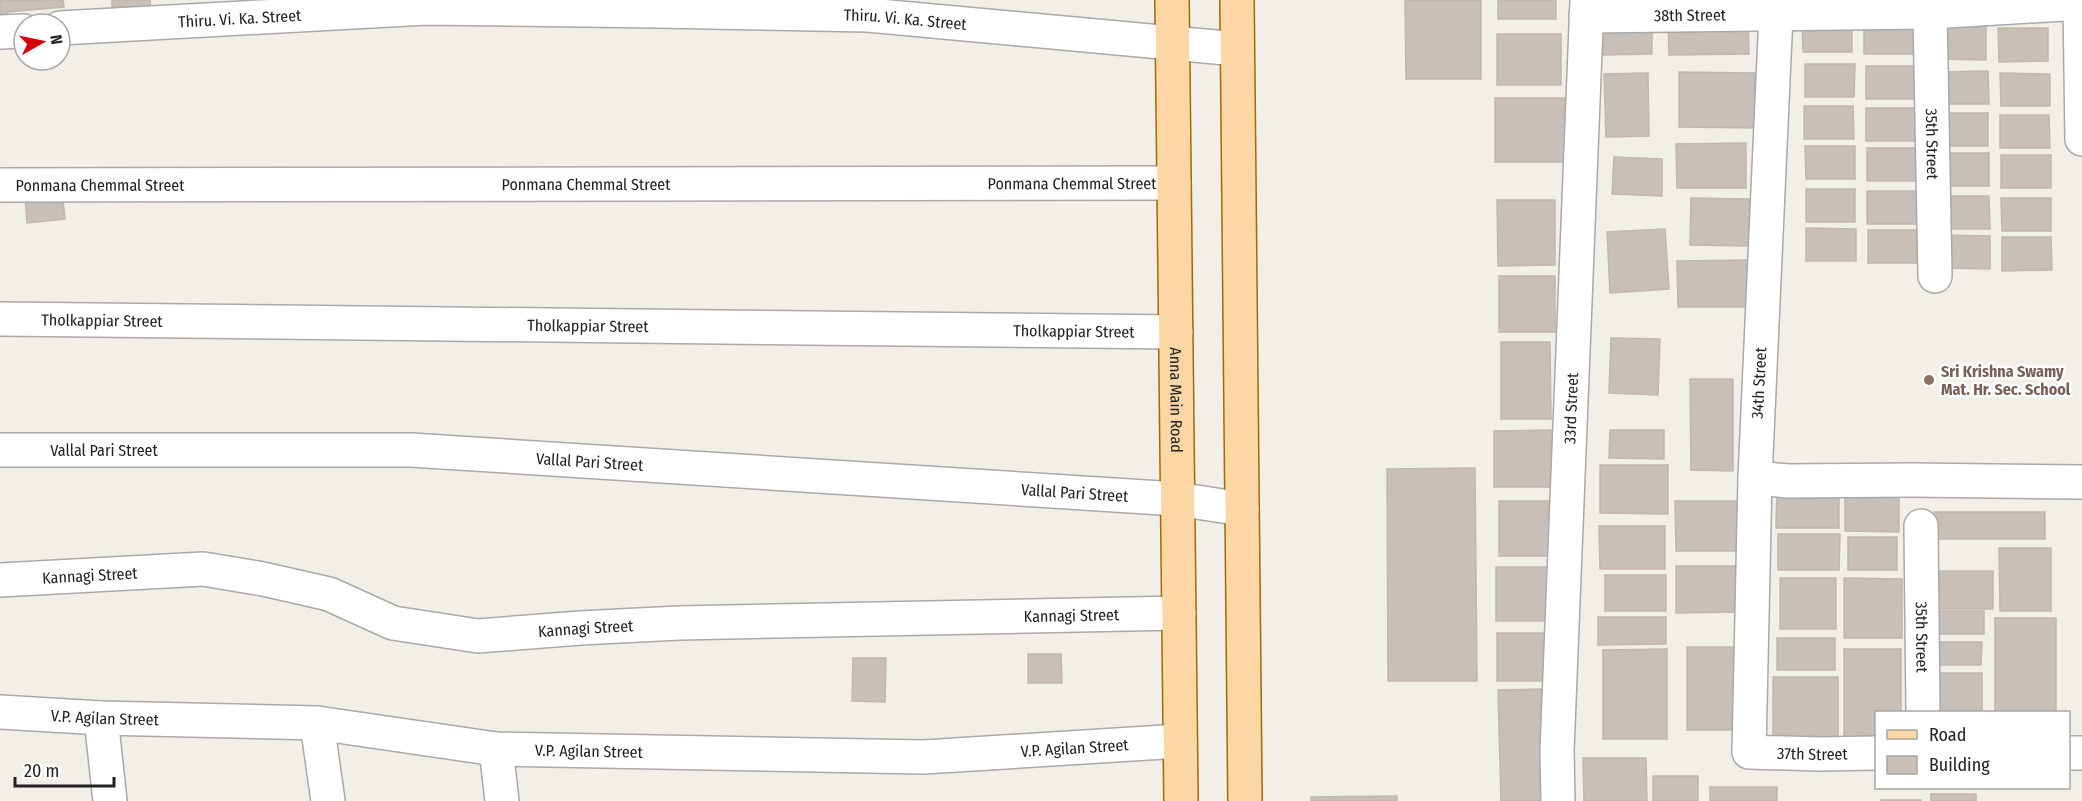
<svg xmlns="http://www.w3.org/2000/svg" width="2082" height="801" font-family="'Fira Sans Condensed',sans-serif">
  <rect width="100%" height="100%" fill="#f2efe9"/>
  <!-- building -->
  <path fill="#c7bfb8" stroke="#c4b6ab" stroke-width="1.5" d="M 0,0 L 63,0 L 64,7 L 8,12 L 9,21 L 0,22 Z
    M 112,0 L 150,0 L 151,7 L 112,7 Z
    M 1405,0 L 1481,0 L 1481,79 L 1406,79 Z
    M 1498,0 L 1556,0 L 1556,19 L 1498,19 Z
    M 1748,18 L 1749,54 L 1669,55 L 1668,19 Z
    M 1802,19 L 1852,19 L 1852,52 L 1803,52 Z
    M 1914,20 L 1914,54 L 1864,54 L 1864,21 Z
    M 1602,25 L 1652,25 L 1652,54 L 1602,55 Z
    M 1937,26 L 1986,26 L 1986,60 L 1937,59 Z
    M 1998,28 L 2048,28 L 2048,61 L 1999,62 Z
    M 1497,34 L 1561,34 L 1561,85 L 1497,85 Z
    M 1805,64 L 1855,64 L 1854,97 L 1805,97 Z
    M 1866,66 L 1916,66 L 1916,99 L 1866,99 Z
    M 1988,71 L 1989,104 L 1939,104 L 1939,72 Z
    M 1679,72 L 1755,73 L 1754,128 L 1679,127 Z
    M 1648,73 L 1649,136 L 1606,137 L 1604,74 Z
    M 2000,73 L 2050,74 L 2050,106 L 2001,106 Z
    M 1495,98 L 1567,98 L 1567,162 L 1495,162 Z
    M 1804,106 L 1853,106 L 1854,139 L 1804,139 Z
    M 1866,108 L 1915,108 L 1915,141 L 1866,141 Z
    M 1938,113 L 1988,113 L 1988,146 L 1938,146 Z
    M 2000,115 L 2049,115 L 2050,148 L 2000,148 Z
    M 1746,143 L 1746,188 L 1677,188 L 1676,144 Z
    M 1805,146 L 1855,146 L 1855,179 L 1806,179 Z
    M 1867,148 L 1917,148 L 1916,181 L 1867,181 Z
    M 1939,153 L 1989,153 L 1989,186 L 1940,186 Z
    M 2001,155 L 2051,155 L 2051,188 L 2001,188 Z
    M 1614,157 L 1662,159 L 1662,196 L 1612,194 Z
    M 1806,189 L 1855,189 L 1855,222 L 1806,222 Z
    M 62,191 L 65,219 L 27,223 L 25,195 Z
    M 1867,191 L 1917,191 L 1917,224 L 1867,224 Z
    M 1940,196 L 1989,196 L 1990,229 L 1940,229 Z
    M 1691,198 L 1749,199 L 1749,246 L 1690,245 Z
    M 2001,198 L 2051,198 L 2051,231 L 2002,231 Z
    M 1497,200 L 1555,200 L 1555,265 L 1498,266 Z
    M 1806,228 L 1856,229 L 1856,261 L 1806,261 Z
    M 1665,229 L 1669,289 L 1610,293 L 1607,232 Z
    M 1868,230 L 1917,230 L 1917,263 L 1868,263 Z
    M 1940,235 L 1990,236 L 1990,269 L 1940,268 Z
    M 2002,237 L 2051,237 L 2052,270 L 2002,271 Z
    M 1753,260 L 1754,307 L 1678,307 L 1677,261 Z
    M 1499,276 L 1555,276 L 1555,332 L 1499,332 Z
    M 1611,338 L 1660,339 L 1658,395 L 1609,393 Z
    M 1501,342 L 1550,342 L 1551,419 L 1501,419 Z
    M 1690,379 L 1733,379 L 1733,471 L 1691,470 Z
    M 1559,430 L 1559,487 L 1494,487 L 1494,431 Z
    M 1610,430 L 1664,430 L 1664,459 L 1609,458 Z
    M 1600,465 L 1668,465 L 1668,514 L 1600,513 Z
    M 1475,468 L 1477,681 L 1388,681 L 1387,469 Z
    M 1777,491 L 1839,491 L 1839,528 L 1776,528 Z
    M 1845,496 L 1899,496 L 1899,532 L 1845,531 Z
    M 1499,501 L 1554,501 L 1554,556 L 1499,556 Z
    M 1675,501 L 1739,501 L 1740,551 L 1676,551 Z
    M 1934,512 L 2045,512 L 2045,539 L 1934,539 Z
    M 1599,526 L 1665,526 L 1665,569 L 1600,569 Z
    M 1778,534 L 1840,534 L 1839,570 L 1778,570 Z
    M 1848,537 L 1897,537 L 1897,570 L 1848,570 Z
    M 1999,548 L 2051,548 L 2051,611 L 2000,611 Z
    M 1676,566 L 1742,566 L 1743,612 L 1676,613 Z
    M 1496,567 L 1556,567 L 1557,621 L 1496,621 Z
    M 1931,571 L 1993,571 L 1993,609 L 1931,609 Z
    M 1605,575 L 1666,575 L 1666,611 L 1605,611 Z
    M 1780,578 L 1836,578 L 1836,629 L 1780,629 Z
    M 1844,578 L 1902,579 L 1902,638 L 1844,638 Z
    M 1935,611 L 1984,611 L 1984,634 L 1935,634 Z
    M 1598,617 L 1666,617 L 1666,644 L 1598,645 Z
    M 1995,618 L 2056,618 L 2056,711 L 1995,711 Z
    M 1497,633 L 1549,633 L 1550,681 L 1497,681 Z
    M 1777,638 L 1835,638 L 1835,670 L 1777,670 Z
    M 1929,642 L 1982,642 L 1981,665 L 1929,665 Z
    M 1687,647 L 1742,647 L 1742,730 L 1687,730 Z
    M 1667,649 L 1667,739 L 1603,739 L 1603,650 Z
    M 1844,649 L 1901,649 L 1901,712 L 1876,712 L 1876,739 L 1844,739 Z
    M 1028,654 L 1061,654 L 1062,683 L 1028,683 Z
    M 853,658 L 886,658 L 885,702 L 852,701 Z
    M 1929,673 L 1982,673 L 1982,712 L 1929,712 Z
    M 1773,677 L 1838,677 L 1838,744 L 1773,744 Z
    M 1543,689 L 1546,801 L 1501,801 L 1498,690 Z
    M 1583,758 L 1646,758 L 1647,801 L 1584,801 Z
    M 1653,776 L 1698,776 L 1698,801 L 1653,801 Z
    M 1710,787 L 1777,787 L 1777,801 L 1710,801 Z
    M 1931,794 L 1976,794 L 1976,801 L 1931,801 Z
    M 1397,796 L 1397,801 L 1311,801 L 1311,797 Z
    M 1881,800 L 1921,800 L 1921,801 L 1881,801 Z"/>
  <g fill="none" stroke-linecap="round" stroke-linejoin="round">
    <defs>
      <g id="minor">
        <path d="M 2080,3 L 2082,139"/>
        <path id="s1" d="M 1930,12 L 1935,276"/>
        <path id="s2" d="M 1776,14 L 1755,478 L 1749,752 L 1819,754 L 1876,753"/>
        <path id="s3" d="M 1586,16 L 1930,12 L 2082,3"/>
        <path id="s4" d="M 60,28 L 426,8 L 657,11 L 868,15 L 1237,49"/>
        <path d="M 0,32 L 24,31"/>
        <path id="s5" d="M 0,185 L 1174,183"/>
        <path id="s6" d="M 0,319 L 1176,332"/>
        <path id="s7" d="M 0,450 L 411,450 L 1177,499 L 1242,509"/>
        <path d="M 1755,478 L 1788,481 L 1912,480 L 2082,482"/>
        <path id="s8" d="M 1921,526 L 1923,712"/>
        <path id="s9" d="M 0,580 L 203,569 L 263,579 L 329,594 L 393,623 L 478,636 L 580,628 L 679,623 L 1179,613"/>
        <path id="s10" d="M 0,712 L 101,718 L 317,723 L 496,749 L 924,757 L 1180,741"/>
        <path d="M 101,718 L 110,801"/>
        <path d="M 317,723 L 328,801"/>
        <path d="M 496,749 L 502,801"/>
        <path d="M 2068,753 L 2082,753"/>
        <path id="s11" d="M 1558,801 L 1557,751 L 1587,1"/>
      </g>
      <g id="major">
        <path id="s12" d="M 1172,0 L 1181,801"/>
        <path d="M 1237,0 L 1245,801"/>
      </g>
    </defs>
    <!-- minor casing -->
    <use href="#minor" stroke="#a9a9a9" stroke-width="36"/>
    <!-- major casing -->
    <use href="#major" stroke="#a06b00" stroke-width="36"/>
    <!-- minor -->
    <use href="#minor" stroke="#fff" stroke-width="33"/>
    <!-- major -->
    <use href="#major" stroke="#fcd6a4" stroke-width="33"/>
  </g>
  <!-- markers -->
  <circle fill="#8d6e63" stroke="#fff" stroke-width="2" cx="1929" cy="380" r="6"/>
  <g text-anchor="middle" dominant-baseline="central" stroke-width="5" stroke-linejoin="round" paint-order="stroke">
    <!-- street labels -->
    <g font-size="16" fill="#222" stroke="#fff">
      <text stroke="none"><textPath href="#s3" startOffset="104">38th Street</textPath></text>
      <text stroke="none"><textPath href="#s4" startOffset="180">Thiru. Vi. Ka. Street</textPath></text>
      <text stroke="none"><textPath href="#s4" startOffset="846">Thiru. Vi. Ka. Street</textPath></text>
      <text stroke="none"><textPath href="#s1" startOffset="132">35th Street</textPath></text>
      <text stroke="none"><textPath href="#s5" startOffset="1072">Ponmana Chemmal Street</textPath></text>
      <text stroke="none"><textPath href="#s5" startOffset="586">Ponmana Chemmal Street</textPath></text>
      <text stroke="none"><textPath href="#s5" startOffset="100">Ponmana Chemmal Street</textPath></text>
      <text stroke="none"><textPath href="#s6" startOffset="102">Tholkappiar Street</textPath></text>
      <text stroke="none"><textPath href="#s6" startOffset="588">Tholkappiar Street</textPath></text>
      <text stroke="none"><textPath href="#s6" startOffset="1074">Tholkappiar Street</textPath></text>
      <text transform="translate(1759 383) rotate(-87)">34th Street</text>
      <text stroke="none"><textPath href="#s12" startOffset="400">Anna Main Road</textPath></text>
      <text stroke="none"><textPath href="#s11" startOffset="393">33rd Street</textPath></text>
      <text stroke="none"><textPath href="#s7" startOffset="104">Vallal Pari Street</textPath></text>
      <text stroke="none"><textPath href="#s7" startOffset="590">Vallal Pari Street</textPath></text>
      <text stroke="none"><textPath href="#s7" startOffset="1076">Vallal Pari Street</textPath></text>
      <text stroke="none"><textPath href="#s9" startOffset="90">Kannagi Street</textPath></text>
      <text stroke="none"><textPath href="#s9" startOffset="1082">Kannagi Street</textPath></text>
      <text stroke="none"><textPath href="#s9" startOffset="596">Kannagi Street</textPath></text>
      <text stroke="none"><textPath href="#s8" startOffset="111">35th Street</textPath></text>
      <text stroke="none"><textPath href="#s10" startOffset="105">V.P. Agilan Street</textPath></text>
      <text stroke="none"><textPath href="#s10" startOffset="1077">V.P. Agilan Street</textPath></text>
      <text stroke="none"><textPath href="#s10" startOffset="591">V.P. Agilan Street</textPath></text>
      <text stroke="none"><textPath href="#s2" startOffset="802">37th Street</textPath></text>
    </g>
    <!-- education labels -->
    <g font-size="16" font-weight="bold" fill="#785e54" stroke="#fff" text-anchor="start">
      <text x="1941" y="371">Sri Krishna Swamy<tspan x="1941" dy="18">Mat. Hr. Sec. School</tspan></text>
    </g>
  </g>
  <!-- legend -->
  <rect x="1875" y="711" width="195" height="78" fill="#ffffff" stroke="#a7a7a7" stroke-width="1.5"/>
  <rect x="1887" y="730" width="30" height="9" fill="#fcd6a4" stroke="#a7a7a7" stroke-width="1.5"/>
  <text x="1929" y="741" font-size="18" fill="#222222">Road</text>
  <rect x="1887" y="756" width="30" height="18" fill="#c7bfb8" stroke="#a7a7a7" stroke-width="1.5"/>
  <text x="1929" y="771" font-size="18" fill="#222222">Building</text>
  <!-- north arrow -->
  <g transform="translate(42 42) rotate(81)"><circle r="28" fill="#ffffff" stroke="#a7a7a7" stroke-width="1.5"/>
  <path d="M0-4.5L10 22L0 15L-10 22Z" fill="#d40000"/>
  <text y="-9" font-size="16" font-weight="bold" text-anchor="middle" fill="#222222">N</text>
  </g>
  <!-- scale -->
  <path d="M15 777v9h99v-9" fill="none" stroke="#222222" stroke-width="3"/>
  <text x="24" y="777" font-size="18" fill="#222222" stroke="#ffffff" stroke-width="4.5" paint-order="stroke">20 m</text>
</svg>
